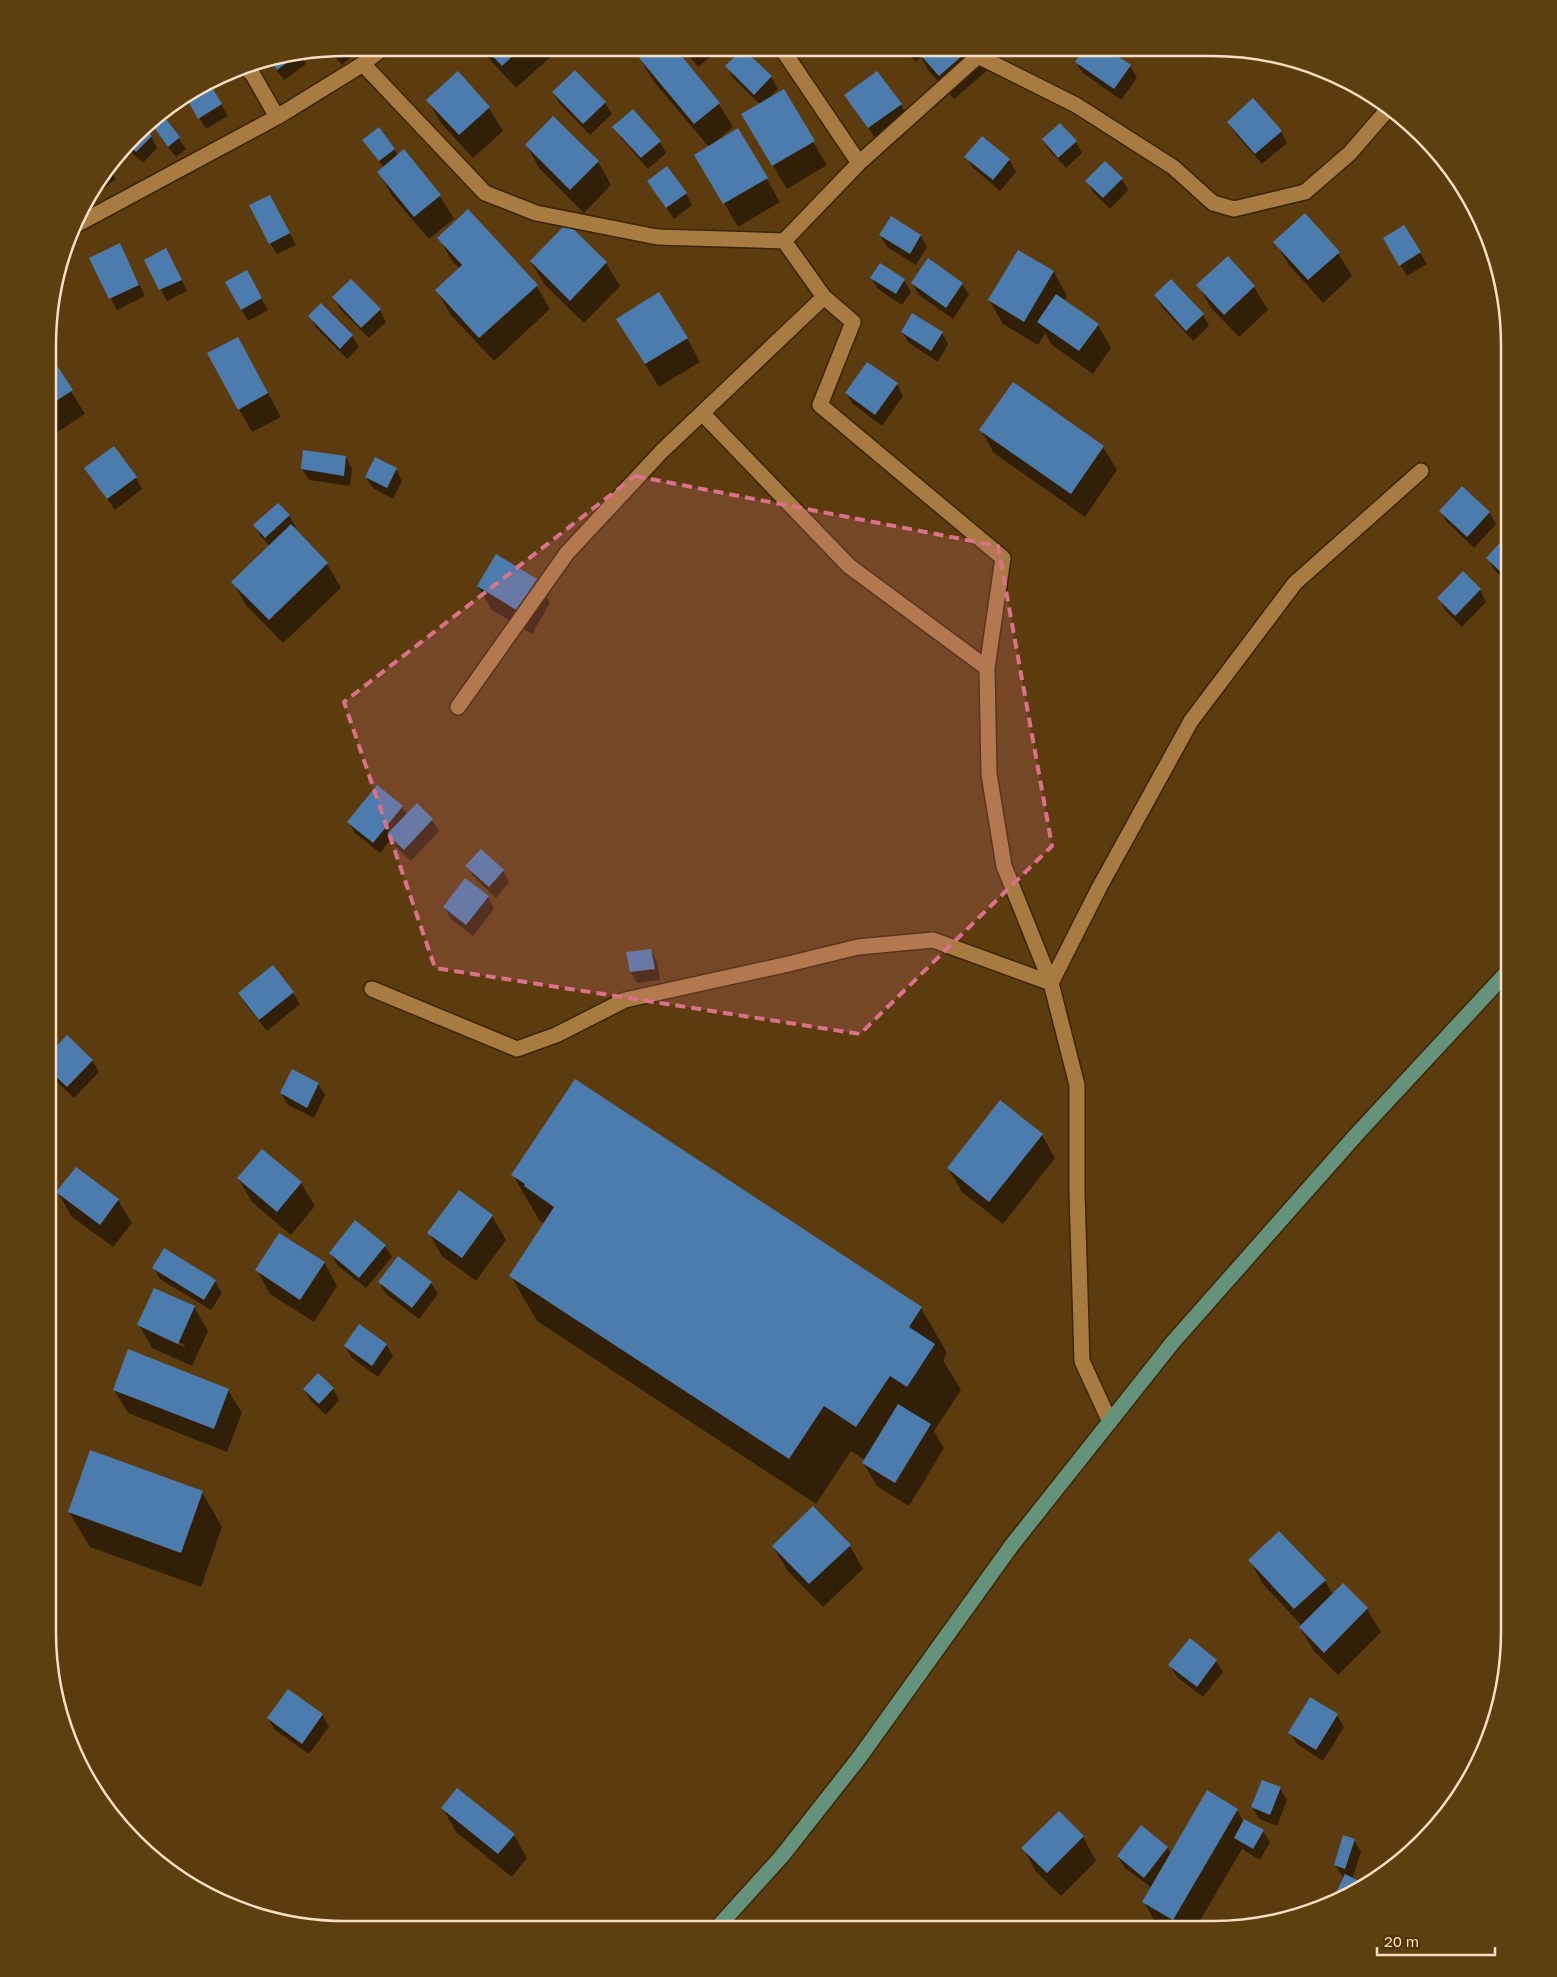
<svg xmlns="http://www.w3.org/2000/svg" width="1557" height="1977" font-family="'Golos Text',sans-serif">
  <rect width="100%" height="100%" fill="#5c3c0e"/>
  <!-- shadow -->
  <path fill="#0007" fill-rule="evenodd" d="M 345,47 L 353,48 L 356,53 L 342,65 L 329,50 Z
    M 479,48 L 556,48 L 557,51 L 516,88 Z
    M 683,48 L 720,49 L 698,67 Z
    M 902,49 L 983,49 L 992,66 L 954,99 L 928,70 L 921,57 L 916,62 Z
    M 744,50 L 771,77 L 778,89 L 768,99 L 783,91 L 827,165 L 787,189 L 743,115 L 760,104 L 733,78 L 727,66 Z
    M 1085,50 L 1106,50 L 1130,66 L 1137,78 L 1121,100 L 1083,73 L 1076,62 Z
    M 301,55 L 306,64 L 284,80 L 269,60 Z
    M 640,59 L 719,104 L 733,127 L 714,143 L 715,144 L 738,130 L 780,202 L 738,227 L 696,155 L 709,147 L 654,82 Z
    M 210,86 L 228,116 L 206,129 L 188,99 Z
    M 553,93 L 605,103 L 612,114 L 590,135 L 560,104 Z
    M 846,96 L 901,105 L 907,116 L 876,139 Z
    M 428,100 L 489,108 L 503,131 L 473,158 L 441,123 Z
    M 165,119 L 186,149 L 176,157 L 161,138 Z
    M 1228,122 L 1281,131 L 1287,143 L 1262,164 L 1235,133 Z
    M 614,127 L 660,142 L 666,153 L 648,169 L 621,138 Z
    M 143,129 L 151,136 L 157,148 L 143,163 L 127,148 Z
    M 983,138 L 1009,160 L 1016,172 L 1000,191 L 973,168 L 966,157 Z
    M 364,140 L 394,149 L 398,156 L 404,151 L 440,196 L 454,219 L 429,239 L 392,196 L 379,172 L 384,168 Z
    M 1043,140 L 1076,142 L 1082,153 L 1066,168 L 1050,151 Z
    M 526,145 L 598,161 L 611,185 L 584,213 L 540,169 Z
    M 110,169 L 116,179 L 85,203 L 87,197 Z
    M 1122,179 L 1128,190 L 1110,209 L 1093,192 L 1087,181 Z
    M 649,182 L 686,193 L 692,205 L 674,219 Z
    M 276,208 L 296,245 L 277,254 L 270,243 Z
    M 1404,227 L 1427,264 L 1407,276 L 1384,238 Z
    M 880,235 L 921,236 L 927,247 L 916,265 L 887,247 Z
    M 439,238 L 536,285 L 550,309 L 494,361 L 450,314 L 437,291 L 460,269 L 452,261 Z
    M 1275,242 L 1338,253 L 1352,276 L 1323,303 L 1289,265 Z
    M 119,245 L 145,296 L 117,310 L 90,258 Z
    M 1018,251 L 1054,272 L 1067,296 L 1064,301 L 1098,325 L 1111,348 L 1093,374 L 1052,345 L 1045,333 L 1038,345 L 1003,324 L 989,300 Z
    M 145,260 L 172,261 L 187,291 L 167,301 Z
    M 531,262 L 606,263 L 620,286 L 584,323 L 545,285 Z
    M 880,264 L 904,280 L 911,292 L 902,305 L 878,289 L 871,278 Z
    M 246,272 L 268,310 L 248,321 L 227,283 Z
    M 351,281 L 380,310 L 386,322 L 369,338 L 340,309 L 334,298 Z
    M 912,283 L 962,284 L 969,295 L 953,319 L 919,295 Z
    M 1198,285 L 1254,287 L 1268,310 L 1239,337 L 1211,308 Z
    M 1155,296 L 1203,315 L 1209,326 L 1193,341 L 1162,307 Z
    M 321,305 L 352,336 L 359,347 L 347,359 L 316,328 L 310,316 Z
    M 618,320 L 687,338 L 700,362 L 659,387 Z
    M 902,332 L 942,333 L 948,344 L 938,362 L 909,343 Z
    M 53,362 L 85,414 L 50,437 L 50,364 Z
    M 251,362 L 281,417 L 252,432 L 239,409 Z
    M 897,384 L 903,396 L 882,426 L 853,404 L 846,393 Z
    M 981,430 L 1103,447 L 1117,470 L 1085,517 L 994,453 Z
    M 346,457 L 352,469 L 350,486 L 309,480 L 302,469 Z
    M 86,468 L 136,478 L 142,489 L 115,510 Z
    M 396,469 L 402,481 L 393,499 L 373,488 L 366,477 Z
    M 1440,511 L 1489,512 L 1496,524 L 1474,548 L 1447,522 Z
    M 289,516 L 296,527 L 294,529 L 327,564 L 341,588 L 283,643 L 246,605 L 233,582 L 270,546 L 261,537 L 255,525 Z
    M 1509,535 L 1509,584 L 1494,570 L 1488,558 Z
    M 536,580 L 550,603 L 532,634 L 492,610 L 478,586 Z
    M 1480,590 L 1486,602 L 1462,627 L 1445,610 L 1439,598 Z
    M 402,807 L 407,815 L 432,820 L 439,831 L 411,861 L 395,846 L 391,839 L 380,853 L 355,833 L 349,822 Z
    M 467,866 L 503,871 L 509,882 L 496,898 L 474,877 Z
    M 488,897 L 494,909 L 473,936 L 451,919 L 444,907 Z
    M 651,950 L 657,962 L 660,980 L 637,983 L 631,972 Z
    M 273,967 L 293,993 L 300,1004 L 267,1031 L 246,1005 L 239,993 Z
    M 67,1036 L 92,1060 L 99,1072 L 74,1098 L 49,1074 L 49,1056 Z
    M 318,1084 L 325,1095 L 314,1118 L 288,1105 L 281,1093 Z
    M 1042,1135 L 1055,1158 L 1003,1224 L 962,1192 L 948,1168 Z
    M 513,1175 L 921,1308 L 947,1353 L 943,1360 L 961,1390 L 934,1431 L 944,1448 L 909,1506 L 877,1486 L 863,1463 L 865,1460 L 851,1451 L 816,1504 L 537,1321 L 511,1276 L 545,1224 L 539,1220 Z
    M 238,1178 L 301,1183 L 315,1206 L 291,1235 L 252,1202 Z
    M 58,1192 L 118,1200 L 132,1223 L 113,1247 L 71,1216 Z
    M 459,1192 L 492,1216 L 506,1240 L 476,1281 L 442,1256 L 429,1233 Z
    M 385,1246 L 392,1257 L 366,1288 L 337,1265 L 330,1253 Z
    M 324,1262 L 337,1286 L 314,1322 L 270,1294 L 257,1270 Z
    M 154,1268 L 215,1281 L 222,1293 L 211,1310 L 160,1279 Z
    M 379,1282 L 431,1283 L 438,1294 L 419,1319 L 386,1294 Z
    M 194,1307 L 208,1331 L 192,1366 L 152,1348 L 139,1325 ZM 157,1332 L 185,1345 L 184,1347 L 157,1335 Z
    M 386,1344 L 393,1356 L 378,1377 L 352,1358 L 345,1346 Z
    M 304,1389 L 333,1389 L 339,1400 L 326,1415 L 311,1401 Z
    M 114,1390 L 228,1390 L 242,1413 L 227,1452 L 128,1413 Z
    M 202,1492 L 222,1527 L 201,1587 L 90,1547 L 69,1512 Z
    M 773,1546 L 850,1546 L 863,1569 L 823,1607 L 787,1570 Z
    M 1250,1561 L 1325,1581 L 1333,1595 L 1343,1585 L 1367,1609 L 1381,1632 L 1338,1675 L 1314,1651 L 1300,1628 L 1302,1626 L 1263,1584 Z
    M 1216,1661 L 1223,1672 L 1203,1697 L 1177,1677 L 1170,1665 Z
    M 288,1690 L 322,1715 L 329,1727 L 309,1754 L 275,1730 L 268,1718 Z
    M 1337,1715 L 1344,1727 L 1323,1761 L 1297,1744 L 1290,1733 Z
    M 1280,1788 L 1287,1800 L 1277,1826 L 1259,1819 L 1252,1807 Z
    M 443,1808 L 514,1835 L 527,1858 L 512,1877 L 456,1832 Z
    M 1237,1810 L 1244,1822 L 1263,1831 L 1270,1842 L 1260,1860 L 1242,1849 L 1195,1929 L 1163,1929 L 1157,1926 L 1144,1902 L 1152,1888 L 1125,1868 L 1118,1857 L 1168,1848 L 1171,1854 Z
    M 1083,1837 L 1096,1861 L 1061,1896 L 1036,1872 L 1023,1848 Z
    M 1354,1840 L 1361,1852 L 1352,1879 L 1366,1886 L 1360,1890 L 1337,1899 L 1336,1897 L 1345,1877 L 1342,1876 L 1335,1865 Z"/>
  <!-- building -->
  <path fill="#4c7bad" d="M 485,48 L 521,48 L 502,66 Z
    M 651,48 L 675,48 L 720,103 L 694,124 L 639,58 Z
    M 743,49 L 772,76 L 754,95 L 725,66 Z
    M 915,49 L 970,49 L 939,76 Z
    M 1083,50 L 1109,50 L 1131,65 L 1114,89 L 1075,62 Z
    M 296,56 L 277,70 L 269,60 Z
    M 575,70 L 606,102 L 583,124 L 552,92 Z
    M 458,71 L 490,107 L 459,135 L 426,100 Z
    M 877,71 L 902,104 L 868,128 L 844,95 Z
    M 211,86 L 222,104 L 198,119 L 187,99 Z
    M 784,89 L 815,141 L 772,166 L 741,114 Z
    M 1253,98 L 1282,131 L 1255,154 L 1227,122 Z
    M 633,109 L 661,141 L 641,158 L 612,127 Z
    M 553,116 L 599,161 L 570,190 L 525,145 Z
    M 165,118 L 180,137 L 168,147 L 153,126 Z
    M 1060,123 L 1077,141 L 1058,158 L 1042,139 Z
    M 379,127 L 395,149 L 379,161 L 362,140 Z
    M 144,128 L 152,136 L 136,152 L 129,145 Z
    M 738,128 L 768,178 L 723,204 L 694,155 Z
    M 982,136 L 1010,159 L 993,180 L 964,157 Z
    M 404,149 L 441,195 L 414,217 L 377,172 Z
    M 1105,161 L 1123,178 L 1103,198 L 1085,181 Z
    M 667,166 L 687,193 L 666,208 L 647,181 Z
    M 270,195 L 290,233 L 269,244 L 249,205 Z
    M 468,209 L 538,285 L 479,338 L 435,290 L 462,265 L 437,238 Z
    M 1305,213 L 1340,252 L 1308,280 L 1273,242 Z
    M 891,216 L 921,235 L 910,254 L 879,235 Z
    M 567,223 L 607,262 L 570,301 L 530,261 Z
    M 1404,225 L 1421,252 L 1399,266 L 1383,238 Z
    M 120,243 L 139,285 L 109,299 L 89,258 Z
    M 166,248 L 182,280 L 159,290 L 144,260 Z
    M 1018,250 L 1054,271 L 1024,322 L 988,300 Z
    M 1228,256 L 1255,286 L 1224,315 L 1196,285 Z
    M 928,258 L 963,283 L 946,308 L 911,283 Z
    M 880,263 L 905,279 L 896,294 L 870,278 Z
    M 247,270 L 262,298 L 241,310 L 225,282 Z
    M 351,279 L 381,309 L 361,328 L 332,297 Z
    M 1171,279 L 1204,314 L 1186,331 L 1154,295 Z
    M 659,292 L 688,338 L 645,364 L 616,319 Z
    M 1056,294 L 1099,324 L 1079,351 L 1037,322 Z
    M 321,303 L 353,335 L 340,349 L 308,316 Z
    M 912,313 L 943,332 L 931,351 L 901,332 Z
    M 238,337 L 268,393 L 238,410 L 207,353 Z
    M 54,361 L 73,390 L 50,405 L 50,363 Z
    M 867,362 L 898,383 L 875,415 L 845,393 Z
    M 1013,382 L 1104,446 L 1071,494 L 979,430 Z
    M 114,446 L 137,477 L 107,499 L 84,468 Z
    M 303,450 L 346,456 L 344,476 L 301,469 Z
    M 375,457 L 397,468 L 387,488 L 365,477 Z
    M 1462,486 L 1490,512 L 1467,537 L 1439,511 Z
    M 278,503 L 290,515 L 265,538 L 253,525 Z
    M 291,524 L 328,563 L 269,620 L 231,582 Z
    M 1509,533 L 1509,580 L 1486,558 Z
    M 496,554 L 537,579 L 518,611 L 477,586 Z
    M 1463,571 L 1481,589 L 1455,616 L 1437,598 Z
    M 377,785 L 403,806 L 373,843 L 347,822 Z
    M 417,803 L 433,819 L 404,850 L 387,834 Z
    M 481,849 L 504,870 L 489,887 L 465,866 Z
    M 465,878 L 489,896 L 466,925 L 443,907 Z
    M 651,949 L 655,969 L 630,972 L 626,952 Z
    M 273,965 L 294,992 L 259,1020 L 238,993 Z
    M 67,1035 L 93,1060 L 67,1087 L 49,1070 L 49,1054 Z
    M 292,1069 L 319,1083 L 307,1108 L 280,1093 Z
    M 575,1079 L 922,1307 L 909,1327 L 935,1344 L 907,1387 L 890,1376 L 856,1427 L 824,1406 L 789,1459 L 509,1276 L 554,1207 L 524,1186 L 525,1184 L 511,1175 Z
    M 1000,1100 L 1043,1134 L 989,1202 L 947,1168 Z
    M 262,1149 L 302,1182 L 277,1212 L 237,1178 Z
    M 76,1167 L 119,1199 L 100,1225 L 56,1192 Z
    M 459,1190 L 493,1215 L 462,1258 L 427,1233 Z
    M 355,1220 L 386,1245 L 359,1278 L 329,1253 Z
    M 279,1233 L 325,1262 L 300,1300 L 255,1270 Z
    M 164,1248 L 216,1280 L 204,1300 L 152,1268 Z
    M 398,1256 L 432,1282 L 412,1308 L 378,1282 Z
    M 154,1288 L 195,1306 L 178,1344 L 137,1325 Z
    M 359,1324 L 387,1344 L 372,1366 L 344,1346 Z
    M 128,1349 L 229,1389 L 214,1429 L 113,1390 Z
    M 318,1373 L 334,1388 L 319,1404 L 303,1389 Z
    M 898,1404 L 931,1424 L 895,1483 L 862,1463 Z
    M 90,1450 L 203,1491 L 181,1553 L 68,1512 Z
    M 813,1506 L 851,1545 L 809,1584 L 772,1546 Z
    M 1279,1531 L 1326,1580 L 1294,1609 L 1248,1560 Z
    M 1343,1583 L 1368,1608 L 1324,1653 L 1299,1627 Z
    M 1190,1638 L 1217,1660 L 1197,1687 L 1168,1665 Z
    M 288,1689 L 323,1714 L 302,1744 L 267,1718 Z
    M 1310,1697 L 1338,1714 L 1316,1750 L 1288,1733 Z
    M 1262,1780 L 1281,1787 L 1270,1815 L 1251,1807 Z
    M 457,1788 L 515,1834 L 498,1854 L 441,1808 Z
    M 1207,1790 L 1238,1809 L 1173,1920 L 1142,1902 Z
    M 1059,1811 L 1084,1836 L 1047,1873 L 1021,1848 Z
    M 1244,1819 L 1264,1830 L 1253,1849 L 1234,1838 Z
    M 1141,1825 L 1168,1847 L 1144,1878 L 1117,1856 Z
    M 1343,1835 L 1355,1839 L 1345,1869 L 1334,1865 Z
    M 1345,1874 L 1367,1885 L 1360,1890 L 1338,1899 L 1334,1897 Z"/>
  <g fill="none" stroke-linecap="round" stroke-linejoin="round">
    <defs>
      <path id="street" d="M 782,49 L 859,163
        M 978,56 L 1076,105 L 1173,167 L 1213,203 L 1234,209 L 1305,192 L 1350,153 L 1389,108
        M 363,64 L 485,193 L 536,213 L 657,237 L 784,241 L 859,163 L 986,49
        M 244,66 L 253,75 L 277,117
        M 78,224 L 277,117 L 363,64 L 383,48
        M 824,297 L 853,322 L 820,405 L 1003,558 L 987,668
        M 702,413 L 849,566 L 987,668 L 989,774 L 1004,866 L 1051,983 L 1077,1085 L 1077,1193 L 1082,1361 L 1110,1422
        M 458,707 L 567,553 L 662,451 L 824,297 L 784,241
        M 372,989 L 517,1049 L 556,1035 L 625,1000 L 784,965 L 858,947 L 933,940 L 1051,983 L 1099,888 L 1191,721 L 1295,583 L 1421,471"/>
      <path id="primary" d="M 716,1929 L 782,1856 L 859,1758 L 1012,1545 L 1173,1342 L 1356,1135 L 1509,970"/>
    </defs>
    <!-- street casing -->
    <use href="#street" stroke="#3b2505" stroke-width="18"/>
    <!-- primary casing -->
    <use href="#primary" stroke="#3b2505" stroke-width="18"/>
    <!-- street -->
    <use href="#street" stroke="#a87b43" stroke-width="15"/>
    <!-- primary -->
    <use href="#primary" stroke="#65927a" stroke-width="15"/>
  </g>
  <!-- marked area -->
  <path fill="#da728a" fill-opacity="0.2" stroke="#da728a" stroke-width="4" stroke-dasharray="10 6" stroke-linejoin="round" d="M 635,476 L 998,546 L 1052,846 L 860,1034 L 435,968 L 344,702 Z"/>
  <!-- crop -->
  <path d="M0 0H1557V1977H0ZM345 56H1212A289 289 0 0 1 1501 345V1632A289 289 0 0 1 1212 1921H345A289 289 0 0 1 56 1632V345A289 289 0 0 1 345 56Z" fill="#5e3f10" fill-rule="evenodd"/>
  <path fill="none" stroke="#f8dfc3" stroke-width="2.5" d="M345 56H1212A289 289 0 0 1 1501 345V1632A289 289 0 0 1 1212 1921H345A289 289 0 0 1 56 1632V345A289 289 0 0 1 345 56Z"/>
  <!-- scale -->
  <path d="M1377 1947v8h118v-8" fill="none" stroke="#f8dfc3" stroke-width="2.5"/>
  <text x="1384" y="1947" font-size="15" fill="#f8dfc3" stroke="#513100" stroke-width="4" paint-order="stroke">20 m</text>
</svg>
